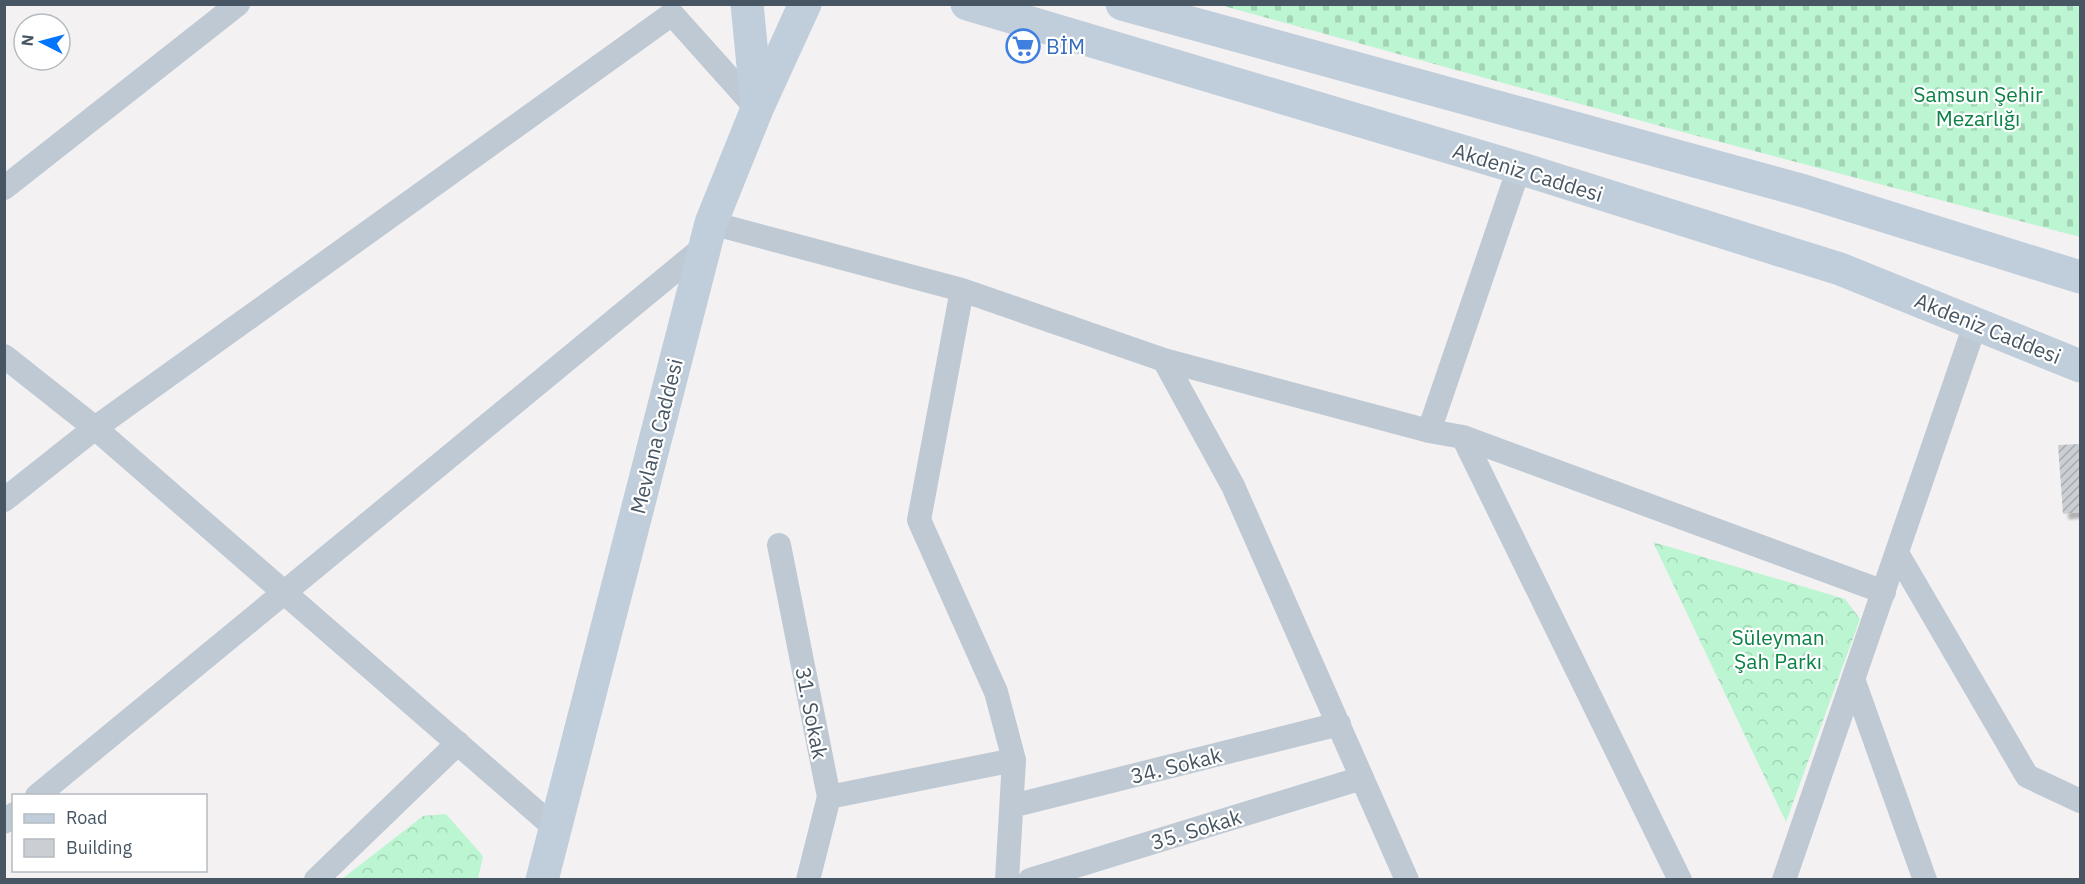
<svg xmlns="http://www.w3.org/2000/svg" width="2085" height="884" font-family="'IBM Plex Sans',sans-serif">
  <defs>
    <pattern id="forest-crowns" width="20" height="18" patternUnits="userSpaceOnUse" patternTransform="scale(1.5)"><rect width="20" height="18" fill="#bcf5d1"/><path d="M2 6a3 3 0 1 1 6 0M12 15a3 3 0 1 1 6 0" fill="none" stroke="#a3d4b6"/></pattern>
    <pattern id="cemetery-stones" width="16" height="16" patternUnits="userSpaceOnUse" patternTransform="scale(1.5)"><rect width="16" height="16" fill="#bcf5d1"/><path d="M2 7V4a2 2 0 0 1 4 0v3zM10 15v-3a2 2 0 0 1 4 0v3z" fill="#a3d4b6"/></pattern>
    <pattern id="building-hatch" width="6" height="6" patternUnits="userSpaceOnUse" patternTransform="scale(1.5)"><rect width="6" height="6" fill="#cbcfd4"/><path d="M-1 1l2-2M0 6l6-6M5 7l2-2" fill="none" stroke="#a7abaf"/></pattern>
    <filter id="shadow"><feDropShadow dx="5.5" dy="5.5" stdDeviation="1.5" flood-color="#0004"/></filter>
  </defs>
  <rect width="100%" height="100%" fill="#f4f1f2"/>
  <!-- forest -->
  <path fill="url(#forest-crowns)" d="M 1653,542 L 1845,599 L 1860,619 L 1786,822 Z
    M 446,814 L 483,856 L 478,879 L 342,879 L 423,816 Z"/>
  <!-- cemetery -->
  <path fill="url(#cemetery-stones)" d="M 1220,5 L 2080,5 L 2080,237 L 1660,126 Z"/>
  <!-- building -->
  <path fill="url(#building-hatch)" filter="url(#shadow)" d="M 2080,444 L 2080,512 L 2063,514 L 2058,445 Z"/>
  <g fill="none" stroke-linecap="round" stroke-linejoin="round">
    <!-- minor -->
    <path stroke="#bec9d3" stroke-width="24" d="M 4,188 L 238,4
      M 711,223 L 962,290 L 1164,360 L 1429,431 L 1463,437 L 1884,592
      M 962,290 L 919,520 L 996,692 L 1014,760 L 1007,880
      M 4,356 L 95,428 L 555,828
      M 1164,360 L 1233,486 L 1407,880
      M 1429,431 L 1519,168
      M 1463,437 L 1680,880
      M 4,500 L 95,428 L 672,14 L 757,109
      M 779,545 L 829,797 L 808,880
      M 1897,553 L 2027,776 L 2080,801
      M 1853,679 L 1925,880
      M 37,796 L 705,246
      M 829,797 L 1014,760
      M 1012,806 L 1339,724
      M 4,822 L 14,814
      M 316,880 L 458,743
      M 1030,880 L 1362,778
      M 1784,880 L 1976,322"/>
    <!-- secondary -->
    <path stroke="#c0cdda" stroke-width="33" d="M 747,4 L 757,107
      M 967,4 L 1519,168 L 1840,269 L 2080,366
      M 1122,4 L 1804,191 L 2080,277
      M 542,880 L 711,223 L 757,109 L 805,4"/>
  </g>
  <!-- icons -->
  <defs>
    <symbol id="supermarket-ring" viewBox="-11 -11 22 22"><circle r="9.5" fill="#fff" stroke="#3f7fe0" stroke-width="1.5"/><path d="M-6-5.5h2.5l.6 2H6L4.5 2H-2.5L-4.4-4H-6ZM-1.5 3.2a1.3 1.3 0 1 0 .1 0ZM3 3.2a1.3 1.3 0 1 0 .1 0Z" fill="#3f7fe0"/></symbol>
  </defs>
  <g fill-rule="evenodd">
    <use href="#supermarket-ring" x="1004" y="27" width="38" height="38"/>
  </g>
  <g text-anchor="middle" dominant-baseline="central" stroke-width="4.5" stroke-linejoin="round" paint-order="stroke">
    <!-- shop labels -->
    <g font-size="21" fill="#366cbe" stroke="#fff" text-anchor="start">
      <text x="1046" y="46">BİM</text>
    </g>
    <!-- park labels -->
    <g font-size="21" fill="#0c8245" stroke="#fff">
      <text x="1978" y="94">Samsun Şehir<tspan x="1978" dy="24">Mezarlığı</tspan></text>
      <text x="1778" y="637">Süleyman<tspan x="1778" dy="24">Şah Parkı</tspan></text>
    </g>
    <!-- street labels -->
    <g font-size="21" fill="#475662" stroke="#fff">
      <text transform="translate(1528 172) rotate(17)">Akdeniz Caddesi</text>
      <text transform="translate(1988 328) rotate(22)">Akdeniz Caddesi</text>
      <text transform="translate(656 436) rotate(-76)">Mevlana Caddesi</text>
      <text transform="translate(812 713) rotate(79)">31. Sokak</text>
      <text transform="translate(1176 765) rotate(-14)">34. Sokak</text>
      <text transform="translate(1196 829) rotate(-17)">35. Sokak</text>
    </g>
  </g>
  <!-- border -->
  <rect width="2085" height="884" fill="none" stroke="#475662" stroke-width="12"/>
  <!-- legend -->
  <rect x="12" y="794" width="195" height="78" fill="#ffffff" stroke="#b5bbc0" stroke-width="1.5"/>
  <rect x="24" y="814" width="30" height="9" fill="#c0cdda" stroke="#b5bbc0" stroke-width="1.5"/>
  <text x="66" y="824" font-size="18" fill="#475662">Road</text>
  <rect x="24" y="839" width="30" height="18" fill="#cbcfd4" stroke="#b5bbc0" stroke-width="1.5"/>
  <text x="66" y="854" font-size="18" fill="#475662">Building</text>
  <!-- north arrow -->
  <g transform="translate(42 42) rotate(276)"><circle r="28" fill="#ffffff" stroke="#b5bbc0" stroke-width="1.5"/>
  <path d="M0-4.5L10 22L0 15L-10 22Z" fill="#0375fc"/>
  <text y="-9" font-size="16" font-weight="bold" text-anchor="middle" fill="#475662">N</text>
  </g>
</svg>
